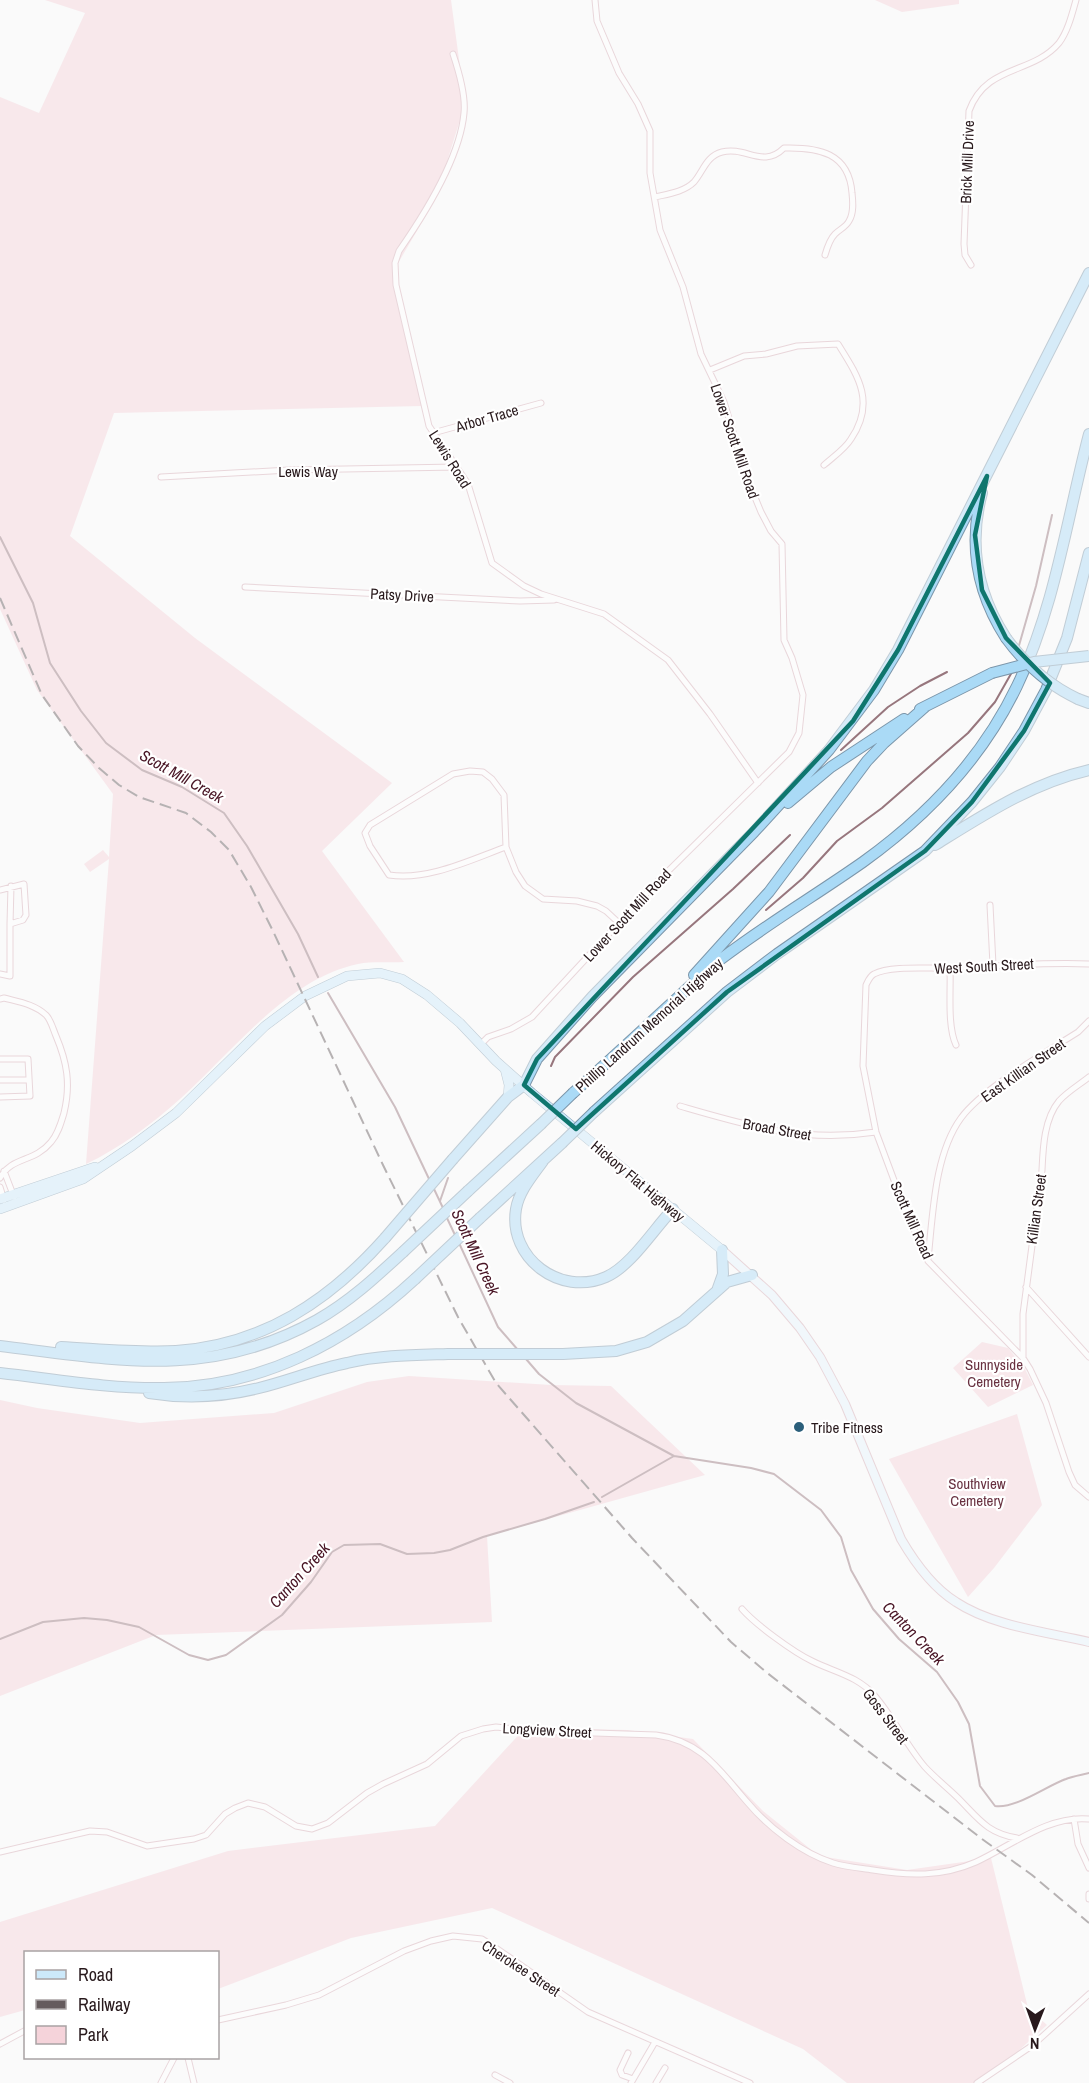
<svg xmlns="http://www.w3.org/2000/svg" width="1089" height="2083" font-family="'Archivo Narrow',sans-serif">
  <rect width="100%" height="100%" fill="#fafafa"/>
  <!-- green -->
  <path fill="#f5d3da" d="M 45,0 L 451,0 L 465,104 L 435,200 L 394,270 L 403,326 L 422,406 L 114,413 L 70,536 L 195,638 L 392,783 L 322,851 L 404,962 C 389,963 372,961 358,964 C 286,979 233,1052 180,1099 C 152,1124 120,1148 86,1164 L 109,859 L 90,872 L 84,864 L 103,850 L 109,857 L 113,794 L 37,690 L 0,609 L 0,97 L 39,113 L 85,13 Z
    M 875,0 L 959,0 L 959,4 L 902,12 Z
    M 982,1342 L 1008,1348 L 1024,1367 L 1033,1385 L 988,1407 L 953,1368 Z
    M 409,1376 L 551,1385 L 611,1386 L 705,1475 L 487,1536 L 492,1622 L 156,1635 L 0,1696 L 0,1400 L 37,1408 L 140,1423 L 274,1413 L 367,1382 Z
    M 1017,1414 L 1042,1505 L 994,1568 L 968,1597 L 889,1459 Z
    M 525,1728 L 627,1730 L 693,1739 L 763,1811 L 819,1856 L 907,1870 L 991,1858 L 1028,2008 L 1047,2025 L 983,2083 L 847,2083 L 803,2049 L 492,1908 L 351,1938 L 218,1989 L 218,1952 L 26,1952 L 25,2010 L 0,2017 L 0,1922 L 228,1851 L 435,1826 Z"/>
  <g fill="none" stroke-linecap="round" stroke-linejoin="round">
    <!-- stream -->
    <path stroke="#97767d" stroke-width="2" d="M 0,537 L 33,603 L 50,663 L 81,711 L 106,743 L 142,770 L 182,787 L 224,813 L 247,846 L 298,934 L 318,977
      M 1018,649 L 1036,586 L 1052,515
      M 841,750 L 888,707 L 920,686 L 947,672
      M 766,910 L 803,878 L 837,841 L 882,808 L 968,733 L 995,702 L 1012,672
      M 328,993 L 395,1107 L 430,1181
      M 551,1066 L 555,1057 L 633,977 L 733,889 L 790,835
      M 434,1189 L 443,1208
      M 440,1201 L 448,1178
      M 446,1216 L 455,1235
      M 459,1243 L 498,1327 L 518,1350
      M 526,1359 L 539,1374 L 576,1403 L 674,1456 L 751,1468 L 774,1474 L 821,1510 L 841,1537 L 851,1570 L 873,1609 L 899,1639 L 937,1672 L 958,1702 L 969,1724 L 980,1786 L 995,1806 C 1016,1809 1046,1786 1066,1779 C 1073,1776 1081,1775 1089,1773
      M 602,1497 L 674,1456
      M 0,1639 L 43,1622 L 84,1618 L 107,1620 L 139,1627 L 189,1655 L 208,1660 L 226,1655 L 282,1615 L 311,1582 L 332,1552 L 344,1545 L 380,1544 L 407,1554 L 434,1553 L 450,1550 L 483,1537 L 545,1519 L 594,1502"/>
    <defs>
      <path id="street" d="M 453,54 C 459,72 466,95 464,113 C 460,158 424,215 399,251 L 395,263 L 396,285 L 429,426 L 468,484 L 492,563 L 524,586 L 541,594 L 604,614 L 668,660 L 710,714 L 758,783
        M 655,197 C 668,194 684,192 694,182 C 703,172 706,156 722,152 C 746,146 763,169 784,148 C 819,147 849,153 852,193 C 853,202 854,213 849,221 C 846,227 840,229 835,234 C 830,239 827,248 825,255
        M 971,265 L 965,255 L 964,244 L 969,111 C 986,64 1032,75 1059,43 C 1068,31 1072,14 1076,0
        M 710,370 L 744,356 L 766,354 L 797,346 L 838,344 C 858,376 876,402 851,439 C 845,449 833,457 824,465
        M 433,433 L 541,403
        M 161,477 L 289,470 L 456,467
        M 245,587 L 520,601 L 554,600
        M 506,847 C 470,860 428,881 389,875 L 370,846 L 365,833 L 370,825 L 453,774 L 470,771 L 483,772 L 492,779 L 504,795 L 506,847 L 516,872 L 525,886 L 543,899 L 577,901 L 597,906 L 606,911 L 620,924
        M 0,890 L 24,884 L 26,915 L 23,920 L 10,924 L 10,976 L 0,974
        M 990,905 L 993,965
        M 10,924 L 11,886
        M 1089,964 C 1043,962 998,966 951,968 C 931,969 891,965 874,974 C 870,976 868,981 866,985 L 863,1066 L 876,1132 L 904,1207 L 928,1261 L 1023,1358 L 1030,1369 L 1046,1403 L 1069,1472 L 1075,1485 L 1089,1497
        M 950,968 C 951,990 947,1026 956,1045
        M 0,999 L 4,998 C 19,1002 34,1004 46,1015 C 51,1020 53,1029 56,1036 C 67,1062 71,1084 64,1113 C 61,1123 58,1134 51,1142 C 34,1163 12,1156 0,1178
        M 481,1044 L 488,1037 L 511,1029 L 532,1017 L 654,885 L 789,752 L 799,733 L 803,695 L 792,658 L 784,640 L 782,544 L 771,531 L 761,512 L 747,478 L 724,402 L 701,354 L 683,287 L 660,230 L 650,173 L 650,131 L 638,104 L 619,73 L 611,54 L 597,21 L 595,0
        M 0,1059 L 28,1059 L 30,1096 L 0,1097
        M 0,1080 L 29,1080
        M 680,1106 C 749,1126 803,1143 876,1132
        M 4,1171 L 14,1197
        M 0,1187 L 4,1200
        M 928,1259 C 933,1215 934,1155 961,1118 C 983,1088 1045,1053 1078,1032 L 1089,1021
        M 1026,1287 L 1089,1357
        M 1023,1358 L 1023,1314 L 1042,1170 C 1043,1148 1044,1119 1059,1101 C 1067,1092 1079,1085 1089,1077
        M 742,1609 C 755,1624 793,1652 812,1661 C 834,1672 858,1676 875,1696 C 894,1718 906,1745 925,1767 C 935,1778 948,1788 958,1798 C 979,1819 987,1833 1017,1838
        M 1074,1819 L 1078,1844 L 1089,1868
        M 0,1852 L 90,1831 L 107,1832 L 147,1846 L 194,1839 L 206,1835 L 225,1814 L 235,1808 L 248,1803 L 265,1807 L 296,1826 L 312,1829 L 328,1823 L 367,1793 L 383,1784 L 427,1764 L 461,1736 L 483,1729 L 496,1727 L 533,1731 L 656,1735 C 702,1741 720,1771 748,1803 C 769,1828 802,1853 833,1863 C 846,1867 860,1868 873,1870 C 909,1876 942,1877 976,1862 C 1011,1846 1048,1815 1089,1819
        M 1089,1894 L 1089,1899
        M 218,2020 L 286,2005 L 319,1995 L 404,1951 L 431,1941 L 453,1936 L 482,1939 L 496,1948 L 588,2012 L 750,2083
        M 0,2044 L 26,2030
        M 628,2053 L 620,2070 L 622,2075 L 633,2079
        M 188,2058 L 194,2083
        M 495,2075 L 510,2083
        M 161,2083 L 174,2058
        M 631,2083 L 655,2042
        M 656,2083 L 665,2068
        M 977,2083 L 1033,2045 L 1089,1994"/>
      <path id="secondary" d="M 722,1250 L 772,1295 L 800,1328 L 820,1357 L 845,1404 L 901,1539 C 915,1563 932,1587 956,1602 C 992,1626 1047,1632 1089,1642"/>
      <path id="primary" d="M 505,1069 L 509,1085 L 508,1097
        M 0,1199 L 95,1167
        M 0,1209 L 83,1179 L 132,1146 L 176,1113 L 265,1026 L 305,996 L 347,976 L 380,973 L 402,979 L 427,995 L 460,1023 L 496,1061 L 532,1093 L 722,1250"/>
      <path id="highway" d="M 982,493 C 968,545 977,593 1006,638
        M 1078,699 L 1089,703
        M 920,709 L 992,673
        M 788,803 L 831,767 L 904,719
        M 935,845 C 985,814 1032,783 1089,770
        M 694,975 L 769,892 L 867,761 L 884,743 L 926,706
        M 573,1093 C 607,1063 640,1032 674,1001 C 689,987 704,972 721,959 C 767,924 816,895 863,862 C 927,816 983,757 1017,686 C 1055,607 1067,518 1089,434
        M 594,1112 L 727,992 L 777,954 L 925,851 L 972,802 L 1000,767 L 1024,731 L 1046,690 L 1067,638 L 1089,553
        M 453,1159 L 508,1097 L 524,1085 L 537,1059 L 592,997 L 754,832 L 829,750 L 874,690 L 898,650 L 1089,273
        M 543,1161 C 533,1175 519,1191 516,1209 C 508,1258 560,1297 606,1277 C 631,1266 653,1230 673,1209
        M 468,1191 L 541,1124
        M 480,1218 L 562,1143
        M 718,1288 L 723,1274 L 722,1250
        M 0,1346 C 115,1360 210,1380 317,1320 C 349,1302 376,1277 403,1252
        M 61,1347 C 99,1349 138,1353 176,1351 C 263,1345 329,1301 385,1238
        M 563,1354 L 616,1351 L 647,1342 L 683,1321 L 727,1282 L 752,1275
        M 0,1373 C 54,1379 109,1389 164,1388 C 260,1387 346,1343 415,1279
        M 149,1393 C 186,1399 223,1397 259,1388 C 288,1381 317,1369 347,1363 C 380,1355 414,1355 448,1354"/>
    </defs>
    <!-- street casing -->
    <use href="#street" stroke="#d5acb5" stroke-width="7"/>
    <!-- secondary casing -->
    <use href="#secondary" stroke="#d5acb5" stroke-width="10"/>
    <!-- primary casing -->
    <use href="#primary" stroke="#7c96aa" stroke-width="10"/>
    <!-- highway casing -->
    <use href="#highway" stroke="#7c96aa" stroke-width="12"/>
    <!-- street -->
    <use href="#street" stroke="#fff" stroke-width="5"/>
    <!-- secondary -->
    <use href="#secondary" stroke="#e6f4fc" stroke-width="8"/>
    <!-- primary -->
    <use href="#primary" stroke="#cce9fa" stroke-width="9"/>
    <!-- highway -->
    <use href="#highway" stroke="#aadaf6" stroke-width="10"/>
    <!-- rail -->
    <path stroke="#655b5d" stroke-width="2" stroke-dasharray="12 6" stroke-linecap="butt" d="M 0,598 L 42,695 L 78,746 L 99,768 L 119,785 L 139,797 L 186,813 L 211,832 L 229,850 L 251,887 L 272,929 L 383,1165 L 458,1317 L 496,1383 L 632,1538 L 731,1642 L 766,1672 L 982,1839 L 1032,1875 L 1089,1923"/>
    <defs>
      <path id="highway-bridge" d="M 1006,638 C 1025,664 1048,685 1078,699
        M 992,673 L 1034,662 L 1089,656
        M 541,1124 L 573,1093
        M 562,1143 L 594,1112
        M 385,1238 L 453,1159
        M 403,1252 L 468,1191
        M 415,1279 L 480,1218
        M 448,1354 L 563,1354"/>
    </defs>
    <!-- highway-bridge casing -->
    <use href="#highway-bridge" stroke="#7c96aa" stroke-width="12" stroke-linecap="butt"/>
    <!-- highway-bridge -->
    <use href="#highway-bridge" stroke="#aadaf6" stroke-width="10"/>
  </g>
  <!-- marked area -->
  <path d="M0 0H1089V2083H0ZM 987,476 L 975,535 L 982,590 L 1006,638 L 1050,683 L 1024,731 L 972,802 L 925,851 L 727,992 L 576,1129 L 524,1085 L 537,1059 L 853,721 L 898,650 Z" fill="#fafafa" fill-opacity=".55" fill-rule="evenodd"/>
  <path fill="none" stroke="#0f766e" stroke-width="4.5" stroke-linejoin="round" d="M 987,476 L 975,535 L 982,590 L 1006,638 L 1050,683 L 1024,731 L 972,802 L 925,851 L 727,992 L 576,1129 L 524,1085 L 537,1059 L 853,721 L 898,650 Z"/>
  <!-- markers -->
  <circle fill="#2b5f7b" stroke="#fff" stroke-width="2" cx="799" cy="1427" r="6"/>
  <g text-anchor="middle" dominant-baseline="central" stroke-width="4.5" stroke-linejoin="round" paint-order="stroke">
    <!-- street labels -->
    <g font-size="15" fill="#28191c" stroke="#fff">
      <text transform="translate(967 162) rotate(-88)">Brick Mill Drive</text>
      <text transform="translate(487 418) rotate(-16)">Arbor Trace</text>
      <text transform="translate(735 441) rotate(71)">Lower Scott Mill Road</text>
      <text transform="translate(450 459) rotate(58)">Lewis Road</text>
      <text x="308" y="471">Lewis Way</text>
      <text transform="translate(402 595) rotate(3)">Patsy Drive</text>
      <text transform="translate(627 915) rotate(-47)">Lower Scott Mill Road</text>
      <text transform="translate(984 966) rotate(-3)">West South Street</text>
      <text transform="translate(649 1025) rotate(-42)">Phillip Landrum Memorial Highway</text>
      <text transform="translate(1023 1070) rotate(-35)">East Killian Street</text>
      <text transform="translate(777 1129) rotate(10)">Broad Street</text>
      <text transform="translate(638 1181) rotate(40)">Hickory Flat Highway</text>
      <text transform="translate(1036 1209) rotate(-82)">Killian Street</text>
      <text transform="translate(912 1220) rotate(66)">Scott Mill Road</text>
      <text transform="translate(886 1716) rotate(53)">Goss Street</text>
      <text transform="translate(547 1730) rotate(3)">Longview Street</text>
      <text transform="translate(521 1968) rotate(33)">Cherokee Street</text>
    </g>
    <!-- park labels -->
    <g font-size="15" fill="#683140" stroke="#fff">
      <text x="994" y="1364">Sunnyside<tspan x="994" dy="17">Cemetery</tspan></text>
      <text x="977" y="1483">Southview<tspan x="977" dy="17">Cemetery</tspan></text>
    </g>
    <!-- poi labels -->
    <g font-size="15" fill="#28191c" stroke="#fff" text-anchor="start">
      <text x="811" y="1427">Tribe Fitness</text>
    </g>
    <!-- water labels -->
    <g font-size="16" font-style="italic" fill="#481424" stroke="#fff">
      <text transform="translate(182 776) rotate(29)">Scott Mill Creek</text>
      <text transform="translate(476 1252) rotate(65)">Scott Mill Creek</text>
      <text transform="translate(299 1575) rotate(-48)">Canton Creek</text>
      <text transform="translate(914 1633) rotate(46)">Canton Creek</text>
    </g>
  </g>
  <!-- legend -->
  <rect x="24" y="1951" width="195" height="108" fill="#ffffff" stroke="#a9a3a4" stroke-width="1.5"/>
  <rect x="36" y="1970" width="30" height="9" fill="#cce9fa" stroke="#a9a3a4" stroke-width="1.5"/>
  <text x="78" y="1981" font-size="18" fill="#28191c">Road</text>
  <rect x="36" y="2000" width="30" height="9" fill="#655b5d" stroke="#a9a3a4" stroke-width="1.5"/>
  <text x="78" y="2011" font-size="18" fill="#28191c">Railway</text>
  <rect x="36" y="2026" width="30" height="18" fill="#f5d3da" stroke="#a9a3a4" stroke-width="1.5"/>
  <text x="78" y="2041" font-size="18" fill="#28191c">Park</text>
  <!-- north arrow -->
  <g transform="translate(1035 2029) rotate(181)" stroke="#ffffff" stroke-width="4.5" paint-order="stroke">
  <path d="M0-4.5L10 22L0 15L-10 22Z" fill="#28191c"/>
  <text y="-9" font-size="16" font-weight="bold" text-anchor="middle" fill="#28191c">N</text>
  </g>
</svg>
